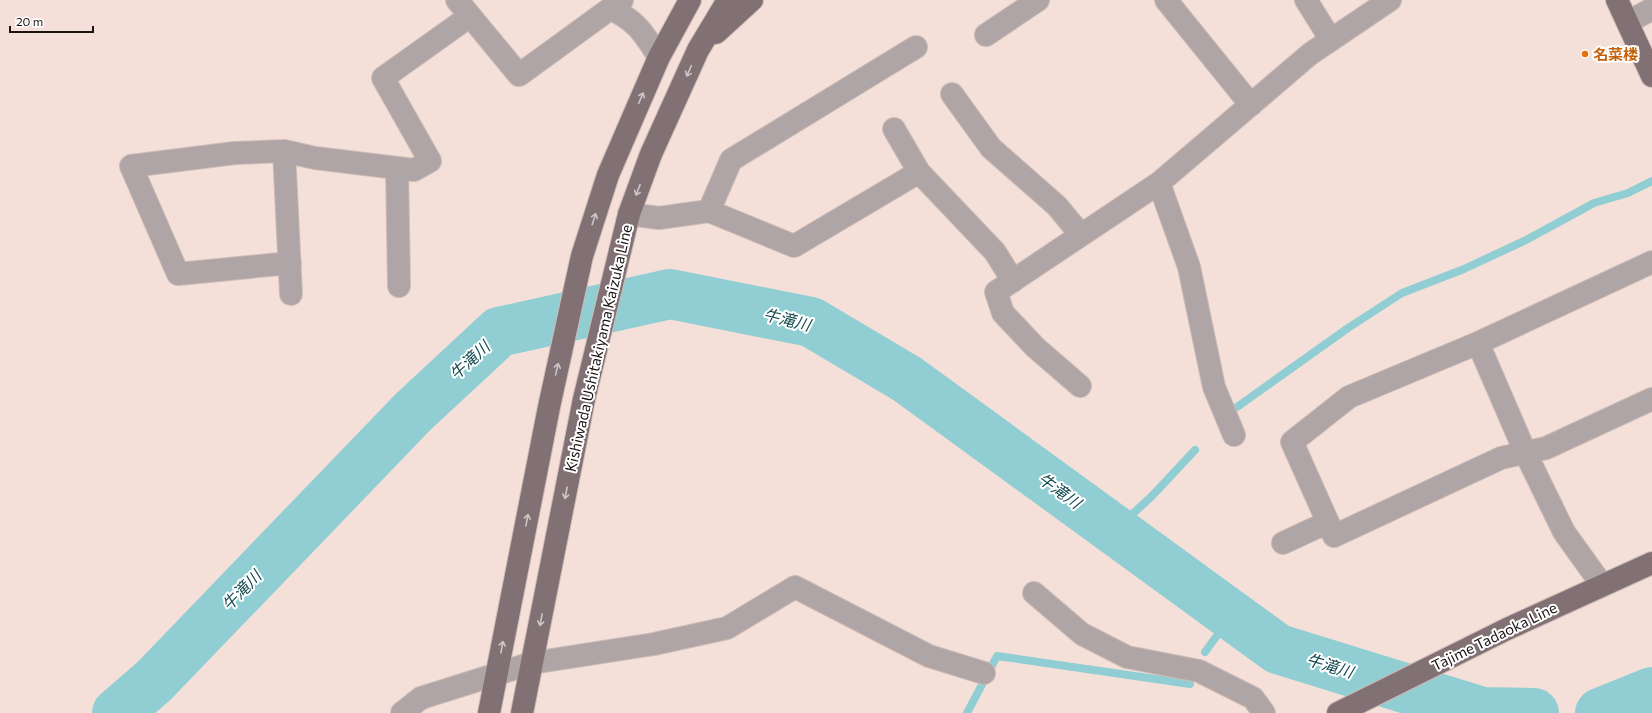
<svg xmlns="http://www.w3.org/2000/svg" width="1652" height="713" font-family="Commissioner,'Noto Sans JP',sans-serif">
  <rect width="100%" height="100%" fill="#f4e0d9"/>
  <g fill="none" stroke-linecap="round" stroke-linejoin="round">
    <!-- stream -->
    <path stroke="#90ced4" stroke-width="8" d="M 1230,412 L 1348,328 L 1402,293 L 1464,269 L 1526,240 L 1594,203 L 1628,193 L 1652,181
      M 1115,530 L 1152,496 L 1195,450
      M 1205,652 L 1232,615
      M 967,713 L 997,656 L 1190,684"/>
    <!-- river -->
    <path stroke="#90ced4" stroke-width="50" d="M 117,713 L 154,681 L 413,412 L 499,332 L 670,294 L 811,322 L 907,379 L 1278,649 L 1482,712 L 1534,713
      M 1600,713 L 1652,692"/>
    <defs>
      <path id="minor" d="M 457,0 L 519,75 L 622,0
        M 1166,0 L 1251,105
        M 1306,0 L 1331,40
        M 611,9 C 637,21 644,34 659,57
        M 1628,22 L 1652,9
        M 986,35 L 1038,0
        M 952,94 L 991,148 L 1057,206 L 1081,235
        M 894,129 L 919,172 L 995,252 L 1013,281
        M 284,151 L 291,294
        M 397,168 L 399,286
        M 1159,183 L 1189,267 L 1214,387 L 1234,435
        M 709,211 L 731,160 L 916,47
        M 629,214 L 659,218 L 709,211 L 794,246 L 919,172
        M 1652,262 L 1478,343 L 1349,397 L 1292,442 L 1334,536 L 1501,458 L 1546,448 L 1652,399
        M 290,263 L 178,274 L 131,166 L 235,153 L 284,151 L 315,158 L 414,170 L 430,161 L 383,78 L 470,16
        M 1478,343 L 1526,454 L 1564,532 L 1602,585
        M 1080,386 L 1035,347 L 1003,313 L 996,292 L 1159,183 L 1310,54 L 1390,0
        M 1283,543 L 1328,522
        M 1034,593 L 1082,634 L 1127,657 L 1199,671 L 1253,698 L 1264,713
        M 402,713 L 421,698 L 532,663 L 654,644 L 727,628 L 795,587 L 929,656 L 984,673"/>
      <path id="major" d="M 1617,0 L 1652,76
        M 716,33 L 752,0
        M 489,713 L 549,407 L 582,256 L 608,175 L 659,57 L 690,0
        M 522,713 L 584,399 L 629,214 L 651,154 L 698,50 L 728,0
        M 1338,713 L 1507,629 L 1652,563"/>
    </defs>
    <!-- minor casing -->
    <use href="#minor" stroke="#cdbbb5" stroke-width="24"/>
    <!-- major casing -->
    <use href="#major" stroke="#cdbbb5" stroke-width="24"/>
    <!-- minor -->
    <use href="#minor" stroke="#afa5a7" stroke-width="22"/>
    <!-- major -->
    <use href="#major" stroke="#817174" stroke-width="22"/>
  </g>
  <!-- one-way arrows -->
  <defs><path id="oneway-shaft" d="M-6 0H5M1.5-3L5.5 0L1.5 3" fill="none" stroke-width="1.6" stroke-linecap="round" stroke-linejoin="round"/></defs>
  <g stroke="#cdc6c7">
    <use href="#oneway-shaft" transform="translate(689 71) rotate(114)"/>
    <use href="#oneway-shaft" transform="translate(641 98) rotate(-67)"/>
    <use href="#oneway-shaft" transform="translate(638 190) rotate(111)"/>
    <use href="#oneway-shaft" transform="translate(594 219) rotate(-72)"/>
    <use href="#oneway-shaft" transform="translate(557 369) rotate(-77)"/>
    <use href="#oneway-shaft" transform="translate(566 493) rotate(101)"/>
    <use href="#oneway-shaft" transform="translate(527 520) rotate(-79)"/>
    <use href="#oneway-shaft" transform="translate(541 620) rotate(101)"/>
    <use href="#oneway-shaft" transform="translate(502 647) rotate(-79)"/>
  </g>
  <!-- markers -->
  <circle fill="#e8710a" stroke="#fff" stroke-width="1.5" cx="1585" cy="54" r="4"/>
  <g text-anchor="middle" dominant-baseline="central" stroke-width="4" stroke-linejoin="round" paint-order="stroke">
    <!-- food labels -->
    <g font-size="15" font-weight="bold" fill="#c56008" stroke="#fff" text-anchor="start">
      <text x="1593" y="54">名菜楼</text>
    </g>
    <!-- street labels -->
    <g font-size="15" fill="#1b1412" stroke="#fff">
      <text transform="translate(598 348) rotate(-77)">Kishiwada Ushitakiyama Kaizuka Line</text>
      <text transform="translate(1494 636) rotate(-26)">Tajime Tadaoka Line</text>
    </g>
    <!-- water labels -->
    <g font-size="16" font-style="italic" fill="#124a4f" stroke="#fff">
      <text transform="translate(787 319) rotate(14)">牛滝川</text>
      <text transform="translate(469 360) rotate(-43)">牛滝川</text>
      <text transform="translate(1060 490) rotate(36)">牛滝川</text>
      <text transform="translate(241 590) rotate(-46)">牛滝川</text>
      <text transform="translate(1330 665) rotate(17)">牛滝川</text>
    </g>
  </g>
  <!-- scale -->
  <path d="M10 26v6h83v-6" fill="none" stroke="#1b1412" stroke-width="2"/>
  <text x="16" y="26" font-size="12" fill="#1b1412" stroke="#ffffff" stroke-width="3" paint-order="stroke">20 m</text>
</svg>
